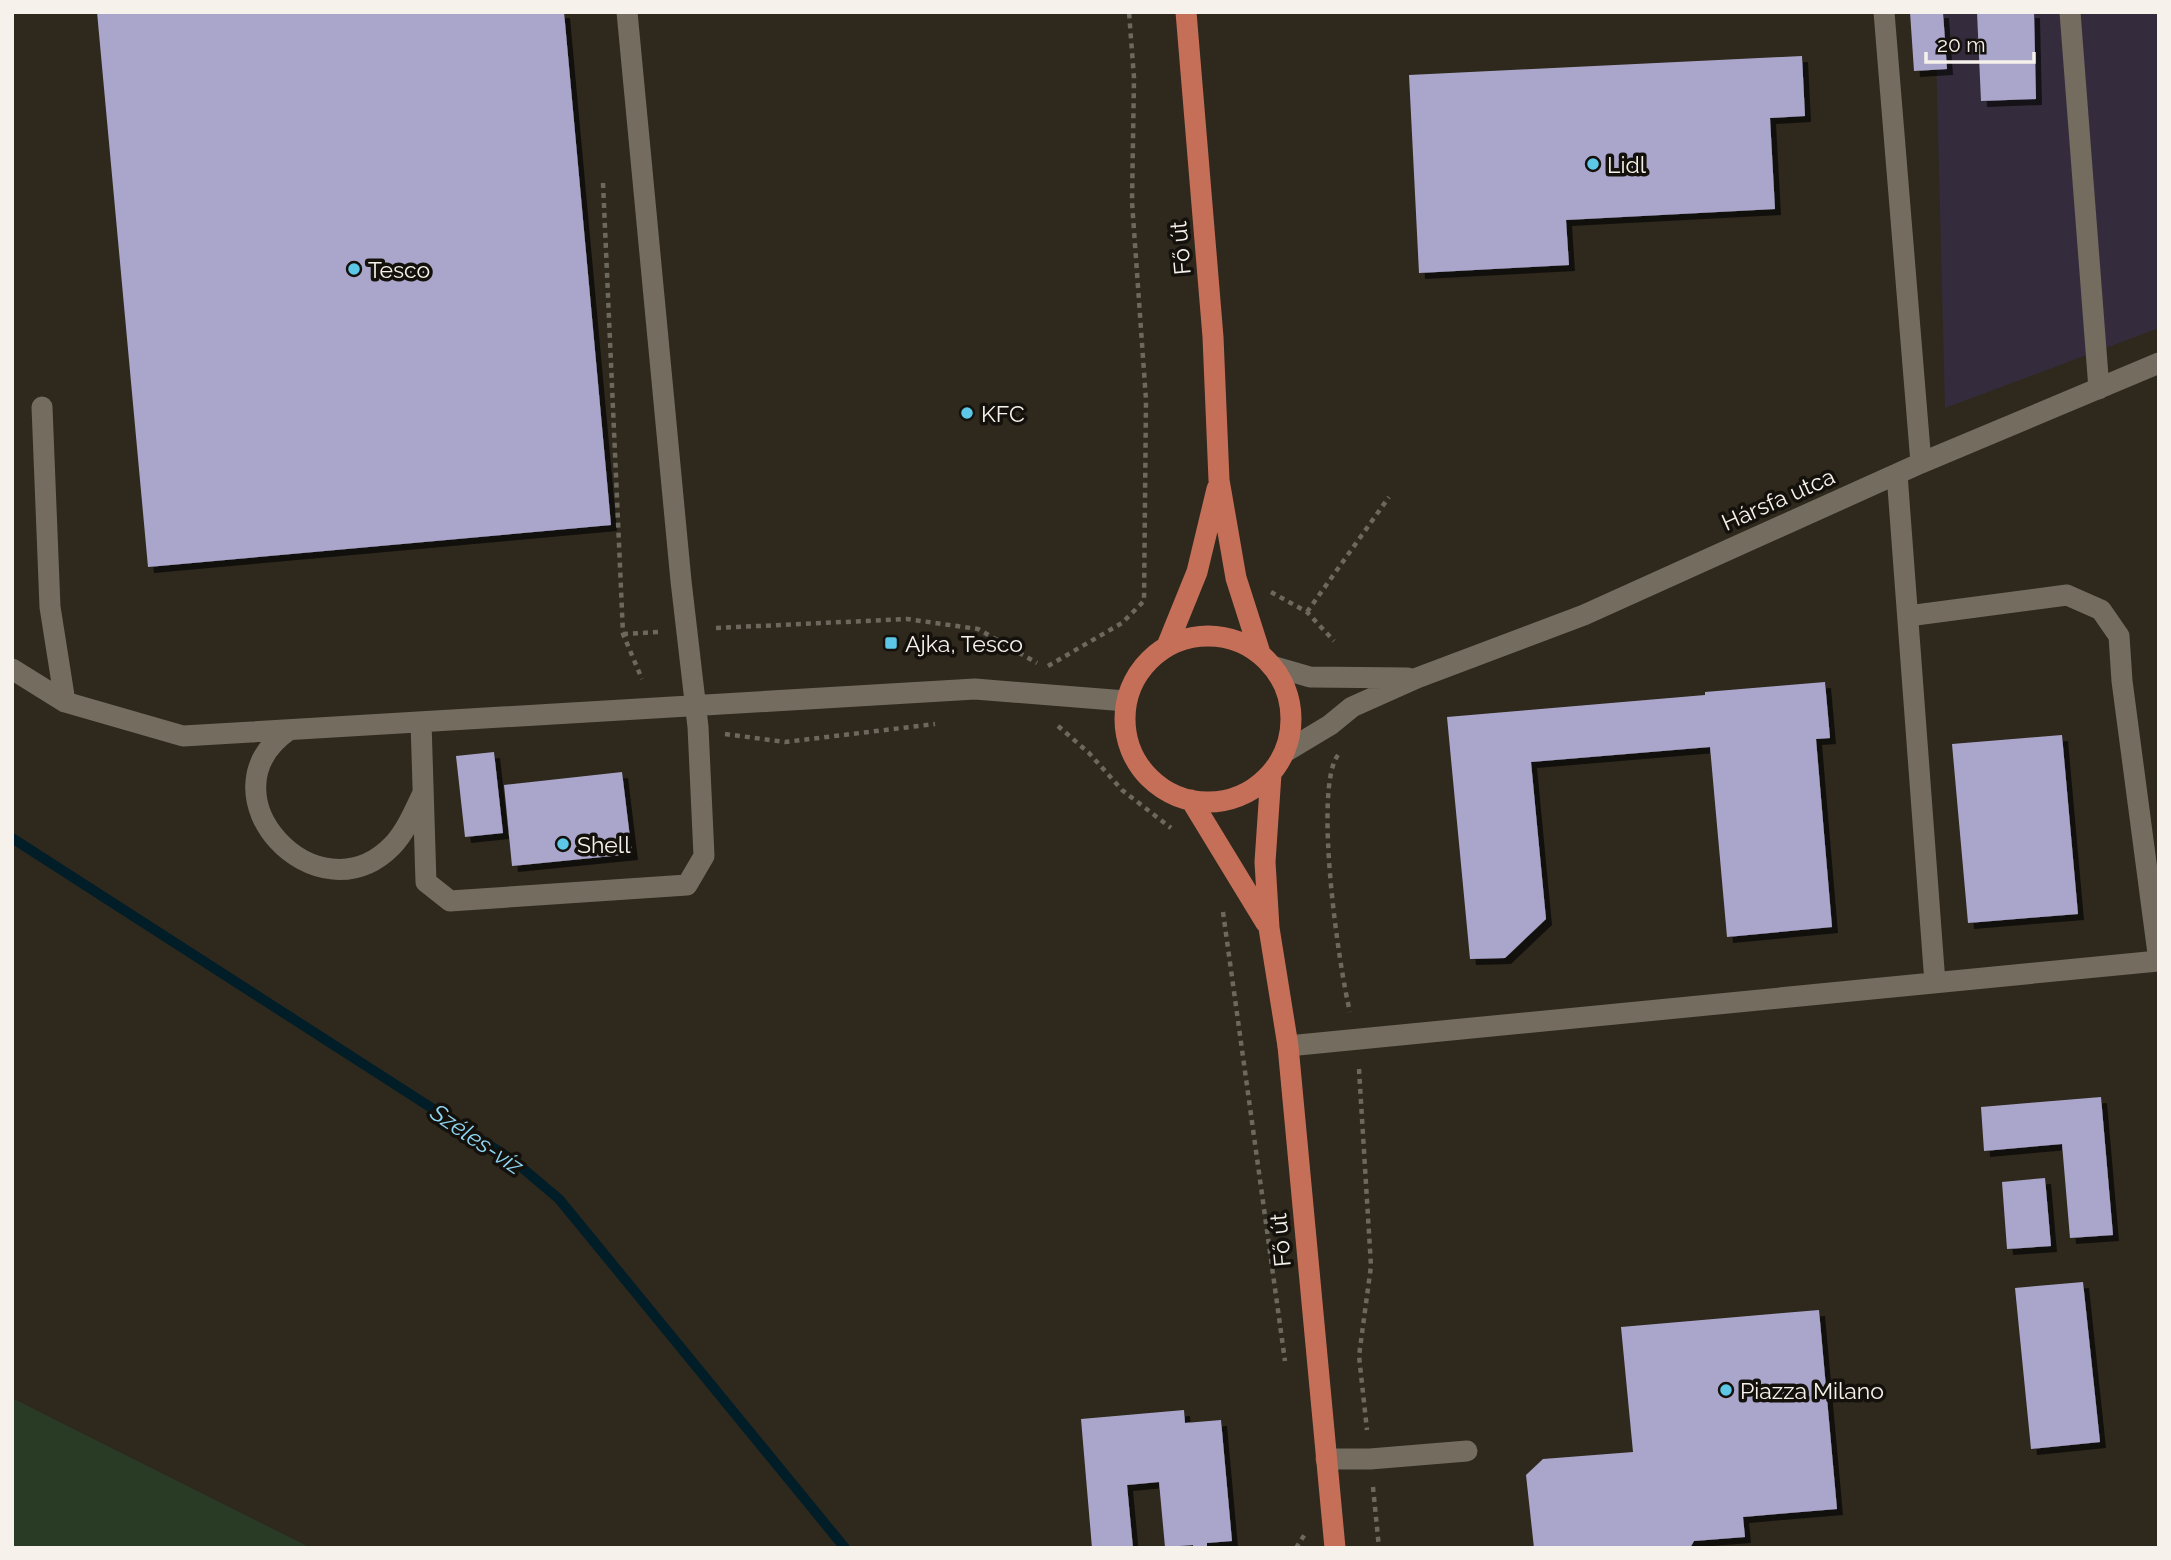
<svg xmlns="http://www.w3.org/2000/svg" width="2171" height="1560" font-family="Raleway,sans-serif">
  <defs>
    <filter id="shadow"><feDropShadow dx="6" dy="6" stdDeviation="0" flood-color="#0009"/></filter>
  </defs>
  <rect width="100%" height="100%" fill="#2e281d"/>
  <!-- industrial -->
  <path fill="#342c3c" d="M 1935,12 L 2159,12 L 2159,328 L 1945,408 Z"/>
  <!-- green -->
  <path fill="#293b25" d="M 12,1398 L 311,1548 L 12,1548 Z"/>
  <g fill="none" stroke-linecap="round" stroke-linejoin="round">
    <!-- stream -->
    <path stroke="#001d28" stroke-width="10" d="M 12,838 L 514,1161 L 559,1199 L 845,1548"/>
  </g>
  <!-- building -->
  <path fill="#aaa6cb" filter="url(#shadow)" d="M 97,12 L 564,12 L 611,525 L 148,567 Z
    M 1910,12 L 1943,12 L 1947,69 L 1914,71 Z
    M 1977,12 L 2034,12 L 2036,99 L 1981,101 Z
    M 1802,56 L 1805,116 L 1770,118 L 1775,209 L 1566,220 L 1569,265 L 1419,273 L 1409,75 Z
    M 1825,682 L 1830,738 L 1816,739 L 1832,927 L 1727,937 L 1710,747 L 1531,762 L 1546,919 L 1505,958 L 1470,959 L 1447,717 L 1705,695 L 1705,692 Z
    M 2062,735 L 2078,914 L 1968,923 L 1952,744 Z
    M 494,752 L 503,833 L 465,837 L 456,756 Z
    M 622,772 L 632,854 L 512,866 L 504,785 Z
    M 2101,1097 L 2113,1235 L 2070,1238 L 2062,1144 L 1984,1151 L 1981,1107 Z
    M 2045,1178 L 2051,1246 L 2007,1249 L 2002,1182 Z
    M 2083,1282 L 2100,1442 L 2031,1449 L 2015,1288 Z
    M 1819,1310 L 1837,1509 L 1743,1517 L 1745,1537 L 1694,1541 L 1690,1548 L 1534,1548 L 1526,1475 L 1543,1459 L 1633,1452 L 1621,1327 Z
    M 1184,1410 L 1185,1423 L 1221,1420 L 1232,1541 L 1207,1543 L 1207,1548 L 1193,1548 L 1193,1545 L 1165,1547 L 1159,1482 L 1127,1485 L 1133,1548 L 1092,1548 L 1081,1419 Z"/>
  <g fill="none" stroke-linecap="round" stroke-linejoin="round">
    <!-- path -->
    <path stroke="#6d685e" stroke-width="4.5" stroke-dasharray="5 5" stroke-linecap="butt" d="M 603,183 L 623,634 L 642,679
      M 1271,592 L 1307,612 L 1334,641
      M 1307,612 L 1389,497
      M 716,628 L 907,619 L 978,629 L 1037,663
      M 623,634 L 659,632
      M 1048,666 L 1122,623 L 1144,601 L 1146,400 L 1132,202 L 1134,78 L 1129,12
      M 1058,726 L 1089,753 L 1122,790 L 1171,828
      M 725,734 L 785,742 L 935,724
      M 1338,755 C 1313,789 1339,968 1350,1012
      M 1223,912 L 1285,1361
      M 1359,1069 L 1371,1266 L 1359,1356 L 1367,1430
      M 1373,1487 L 1379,1548
      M 1296,1548 L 1305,1534"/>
    <!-- minor -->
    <path stroke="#736c5f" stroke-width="21" d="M 1884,12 L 1921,463
      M 2070,12 L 2099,389
      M 42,407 L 50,607 L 65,702
      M 1897,474 L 1935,983
      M 1908,616 L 2067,595 L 2101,610 L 2119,636 L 2122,681 L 2159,961
      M 1272,666 L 1310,677 L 1408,678
      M 12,669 L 65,702 L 183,736 L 975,689 L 1126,701
      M 421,722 L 426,882 L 450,901 L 687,885 L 704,856 L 698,727 L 681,581 L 627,12
      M 289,730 C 197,794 317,922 392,846 C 405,833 414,812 422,795
      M 1285,752 L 1330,725 L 1352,707 L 1417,678 L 1584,615 L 1921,463 L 2159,363
      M 1288,1046 L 2158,961
      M 1326,1459 L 1370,1459 L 1467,1451"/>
    <!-- major -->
    <path stroke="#c56f58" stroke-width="21" d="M 1186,12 L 1213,337 L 1219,480 L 1236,578 L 1260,653
      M1125 719a83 83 0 1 1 166 0a83 83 0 1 1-166 0Z
      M 1167,646 L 1197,572 L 1217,489
      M 1271,774 L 1265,862 L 1269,928 L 1288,1046 L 1335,1548
      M 1191,800 L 1266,923"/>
  </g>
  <!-- markers -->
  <g fill="#5dc7e8" stroke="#14110c" stroke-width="2.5">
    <circle cx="1593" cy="164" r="7"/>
    <circle cx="354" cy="269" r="7"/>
    <circle cx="967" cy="413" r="7"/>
    <rect x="884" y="636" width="14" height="14" rx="3.5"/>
    <circle cx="563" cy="844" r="7"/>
    <circle cx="1726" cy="1390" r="7"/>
  </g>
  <g text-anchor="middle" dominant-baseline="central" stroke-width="7" stroke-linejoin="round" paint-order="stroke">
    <!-- poi labels -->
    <g font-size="23" fill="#f6f2eb" stroke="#14110c" text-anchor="start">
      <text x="1607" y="164">Lidl</text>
      <text x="368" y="269">Tesco</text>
      <text x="981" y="413">KFC</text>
      <text x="905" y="643">Ajka, Tesco</text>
      <text x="577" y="844">Shell</text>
      <text x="1740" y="1390">Piazza Milano</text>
    </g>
    <!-- street labels -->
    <g font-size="23" fill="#f6f2eb" stroke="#14110c">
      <text transform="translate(1180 248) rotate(-95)">Fő út</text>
      <text transform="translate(1778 499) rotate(-24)">Hársfa utca</text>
      <text transform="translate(1280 1240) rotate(-95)">Fő út</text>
    </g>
    <!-- water labels -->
    <g font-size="24" font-style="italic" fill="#8fd7f5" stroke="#14110c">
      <text transform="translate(477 1139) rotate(34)">Széles-víz</text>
    </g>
  </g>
  <!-- border -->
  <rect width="2171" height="1560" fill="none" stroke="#f6f2eb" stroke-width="28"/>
  <!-- scale -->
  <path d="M1926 52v10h108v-10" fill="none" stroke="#f6f2eb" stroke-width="3.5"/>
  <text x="1937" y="52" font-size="21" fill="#f6f2eb" stroke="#14110c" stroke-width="5" paint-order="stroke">20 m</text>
</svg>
